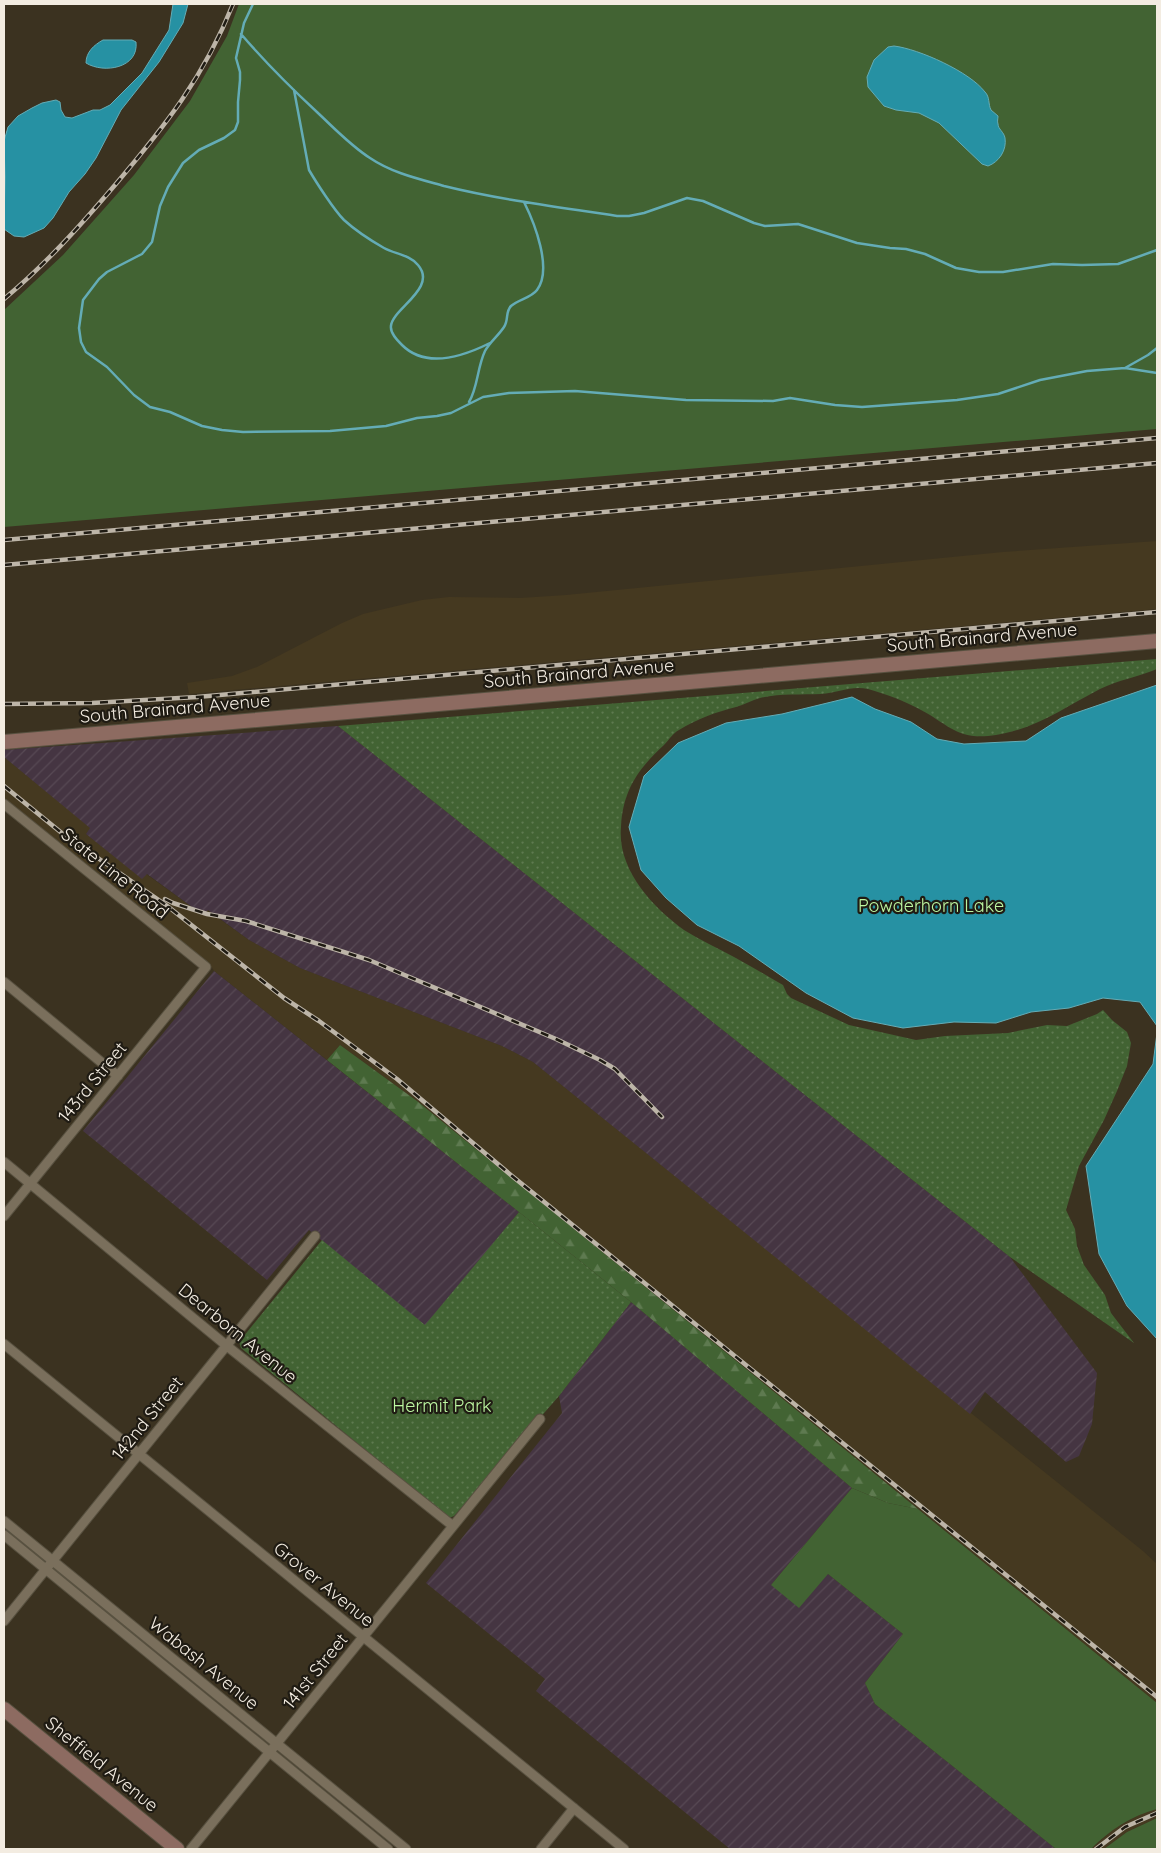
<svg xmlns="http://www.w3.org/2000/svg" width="1161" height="1853" font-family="Quicksand,sans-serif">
  <defs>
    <pattern id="industrial-furrows" width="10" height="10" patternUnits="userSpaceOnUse" patternTransform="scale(1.25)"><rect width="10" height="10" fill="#453542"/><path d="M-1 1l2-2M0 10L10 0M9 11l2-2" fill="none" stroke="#574954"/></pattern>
    <pattern id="forest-firs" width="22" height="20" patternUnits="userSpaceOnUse" patternTransform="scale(1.25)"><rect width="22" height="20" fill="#426333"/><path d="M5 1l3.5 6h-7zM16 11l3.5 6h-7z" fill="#5e7a50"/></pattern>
    <pattern id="park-dots" width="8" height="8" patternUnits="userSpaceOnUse" patternTransform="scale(1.25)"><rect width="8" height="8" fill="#426333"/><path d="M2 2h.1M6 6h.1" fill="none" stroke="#5e7a50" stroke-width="1.8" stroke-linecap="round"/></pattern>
  </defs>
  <rect width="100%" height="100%" fill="#3b3220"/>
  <!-- built -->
  <path fill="#453920" d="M 1157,541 L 1157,609 L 189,694 L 187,683 L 232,676 L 257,667 L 342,623 L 363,614 L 422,600 L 449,597 L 520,598 L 566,595 L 1003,552 Z
    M 4,757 L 91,828 L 86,834 L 142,878 L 146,874 L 203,915 L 207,910 L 249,940 L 300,968 L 502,1046 L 533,1062 L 1143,1551 L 1157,1564 L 1157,1703 L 417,1101 L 340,1045 L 327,1060 L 214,971 L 211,966 L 4,798 Z
    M 1157,1809 L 1157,1818 L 1127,1832 L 1104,1849 L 1091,1849 L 1115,1828 L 1143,1813 Z"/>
  <!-- industrial -->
  <path fill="url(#industrial-furrows)" d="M 338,726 L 1010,1257 L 1097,1373 L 1092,1424 L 1079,1456 L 1066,1462 L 985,1392 L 970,1414 L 533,1062 L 502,1046 L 300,968 L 249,940 L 208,910 L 203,915 L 147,874 L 142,879 L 86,834 L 90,828 L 4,757 L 4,750 Z
    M 214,971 L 519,1212 L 425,1326 L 309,1230 L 267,1280 L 83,1131 Z
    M 631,1302 L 852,1488 L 771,1585 L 828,1574 L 903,1634 L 865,1683 L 875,1704 L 1056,1849 L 730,1849 L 536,1691 L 545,1679 L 426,1583 L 562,1413 L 559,1396 Z"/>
  <!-- grass -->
  <path fill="#426333" d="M 239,4 L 1157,4 L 1157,429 L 4,527 L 4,310 L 63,255 L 134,175 L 190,101 L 227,36 Z
    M 852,1488 L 888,1503 L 918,1509 L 1157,1703 L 1157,1809 C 1131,1816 1110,1830 1091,1849 L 1056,1849 L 875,1704 L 865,1683 L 903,1634 L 828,1574 L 799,1608 L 771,1585 Z
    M 1157,1818 L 1157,1849 L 1104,1849 L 1127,1832 Z"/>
  <!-- forest -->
  <path fill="url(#forest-firs)" d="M 340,1045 L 417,1101 L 918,1509 L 888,1503 L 852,1488 L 631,1302 L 519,1212 L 327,1060 Z"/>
  <!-- park -->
  <path fill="url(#park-dots)" d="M 1157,659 L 1157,669 C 1138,677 1118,680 1100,689 C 1061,709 1034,731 988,736 C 957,739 946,723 921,710 C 905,701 886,694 868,689 C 852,685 837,693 821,694 C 801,695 780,693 760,698 C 752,700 744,705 736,707 C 716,712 697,719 679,730 C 673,733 669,740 664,745 C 638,769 623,790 621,827 C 617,869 652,907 684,930 C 700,940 718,948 734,957 C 751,966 767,976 783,985 L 787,994 L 791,998 L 849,1025 L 916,1040 L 945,1036 L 1008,1033 L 1047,1025 L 1067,1026 L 1097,1014 L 1103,1010 L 1112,1020 L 1127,1032 L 1131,1043 L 1127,1066 L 1117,1091 L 1104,1120 L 1079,1166 L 1066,1210 L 1075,1229 L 1077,1246 L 1084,1265 L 1105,1295 L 1111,1313 L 1134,1343 L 1010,1257 L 338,726 Z
    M 519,1212 L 631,1302 L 559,1396 L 454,1516 L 449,1518 L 241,1348 L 239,1342 L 322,1240 L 425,1325 Z"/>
  <!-- water -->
  <path fill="#2691a3" stroke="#64acb6" d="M 173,4 L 188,4 L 183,23 L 159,62 L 121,110 L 96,158 L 85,174 L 69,192 L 53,218 L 44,228 L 24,237 L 14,236 L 4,229 L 5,177 L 4,141 L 8,127 L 18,116 L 32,108 L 42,103 L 56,100 L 60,102 L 61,110 L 65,117 L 72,118 L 93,110 L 100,110 L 110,105 L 142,73 L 169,30 Z
    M 103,40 L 132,40 L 136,42 C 139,68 104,74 86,63 C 86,52 94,45 103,40 Z
    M 894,46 C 919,49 970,72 985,92 C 990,97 988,104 991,110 L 998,116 C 998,119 997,121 998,124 C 998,129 1004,132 1005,138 C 1007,150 999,162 988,166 L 982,164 L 939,123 L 919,113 L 896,110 L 884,106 L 868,87 L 867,77 L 874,60 L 888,47 Z
    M 1157,685 L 1157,1026 L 1140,1002 L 1103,998 L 1069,1008 L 1031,1012 L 996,1023 L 954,1022 L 903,1028 L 853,1018 L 806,993 L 739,946 L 697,925 L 666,898 L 641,870 L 629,827 L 644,776 L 678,743 L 726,723 L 782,714 L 852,697 L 875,709 L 911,722 L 937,739 L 964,744 L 1026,741 L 1061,718 Z
    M 1157,1033 L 1157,1339 L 1127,1306 L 1099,1254 L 1086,1166 L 1153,1064 Z"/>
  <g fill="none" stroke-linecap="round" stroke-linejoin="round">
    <!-- stream -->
    <path stroke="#64acb6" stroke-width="2.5" d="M 253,4 L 244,23 L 236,58 L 240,72 L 240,80 L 238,102 L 238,122 L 235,130 L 224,138 L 199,150 L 183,163 L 168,187 L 160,206 L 152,242 L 142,254 L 107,272 L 99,279 L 83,300 L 79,328 L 81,342 L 86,352 L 107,367 L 134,395 L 150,407 L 170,412 L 202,426 L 222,430 L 243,432 L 330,431 L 386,426 L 417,418 L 437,416 L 451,413 L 483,397 L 509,393 L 575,391 L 686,400 L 773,401 L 790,398 L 835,405 L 862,407 L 957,400 L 998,394 L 1040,380 L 1087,371 L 1125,368 L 1157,373
      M 241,34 C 265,62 291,88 318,113 C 334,128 351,146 370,158 C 392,173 419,179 444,186 C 501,200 559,207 617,216 L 629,216 L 644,213 L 687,198 L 703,201 L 754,223 L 765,226 L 798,224 L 857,243 L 890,248 L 906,249 L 925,254 L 956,268 L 979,272 L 1003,272 L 1053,264 L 1082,265 L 1118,264 L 1157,250
      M 294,90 L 309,170 C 316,182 334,210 344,220 C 356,231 370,240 384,248 C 395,254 410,255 418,265 C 438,288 392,309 391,326 C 390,333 397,340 402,345 C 426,369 464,356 490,343
      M 1125,368 L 1148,355 L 1157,348
      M 469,402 C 478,387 477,368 485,351 C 490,342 498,336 504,327 C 509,320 505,312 511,306 C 519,299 531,298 537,290 C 553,269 534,222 524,202"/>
    <defs>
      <path id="street" d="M 4,804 L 206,967 L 4,1216
        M 4,982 L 118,1076
        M 4,1162 L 227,1346 L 453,1526
        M 4,1344 L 624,1849
        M 4,1521 L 406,1849
        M 4,1535 L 388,1849
        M 4,1621 L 315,1236
        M 191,1849 L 540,1419
        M 541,1849 L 574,1808"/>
      <path id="secondary" d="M 4,742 L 1157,641
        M 4,1709 L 177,1849"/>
    </defs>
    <!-- street casing -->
    <use href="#street" stroke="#585140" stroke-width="11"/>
    <!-- secondary casing -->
    <use href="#secondary" stroke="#585140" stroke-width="16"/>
    <!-- street -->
    <use href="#street" stroke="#7a6f5c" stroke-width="9"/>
    <!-- secondary -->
    <use href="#secondary" stroke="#8d6b61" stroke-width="14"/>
    <defs>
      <path id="rail" d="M 4,299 C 45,265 80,226 115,185 C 165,126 204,77 233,4
        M 4,540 L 1157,438
        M 4,565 L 1157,463
        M 4,704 L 92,703 L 197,697 L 1157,612
        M 4,786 L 63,834 L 166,905 L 284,998 L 319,1021 L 397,1079 L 512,1176 L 1157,1697
        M 165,899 L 173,903 L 207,914 L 246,921 L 369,960 L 556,1039 L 600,1060 L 615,1069 L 662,1117
        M 1096,1849 L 1125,1827 L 1157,1813"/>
    </defs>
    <!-- rail casing -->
    <use href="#rail" stroke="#bdb5a8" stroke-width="4.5"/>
    <!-- rail -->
    <use href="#rail" stroke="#1f1b13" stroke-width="2.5" stroke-dasharray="8" stroke-linecap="butt"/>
  </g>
  <g text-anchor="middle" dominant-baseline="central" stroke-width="4.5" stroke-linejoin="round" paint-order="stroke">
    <!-- street labels -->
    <g font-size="18" fill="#f3ece1" stroke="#1f1b13">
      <text transform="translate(982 637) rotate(-5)">South Brainard Avenue</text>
      <text transform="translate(579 673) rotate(-5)">South Brainard Avenue</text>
      <text transform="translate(175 708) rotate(-5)">South Brainard Avenue</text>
      <text transform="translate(115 873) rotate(39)">State Line Road</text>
      <text transform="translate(92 1082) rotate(-51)">143rd Street</text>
      <text transform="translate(238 1333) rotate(39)">Dearborn Avenue</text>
      <text transform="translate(147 1418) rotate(-51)">142nd Street</text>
      <text transform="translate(324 1584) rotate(39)">Grover Avenue</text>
      <text transform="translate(204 1663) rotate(39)">Wabash Avenue</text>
      <text transform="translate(315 1671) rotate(-51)">141st Street</text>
      <text transform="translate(102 1764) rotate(39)">Sheffield Avenue</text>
    </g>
    <!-- park labels -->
    <g font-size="18" fill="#bdf7a2" stroke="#1f1b13">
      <text x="931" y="905">Powderhorn Lake</text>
      <text x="442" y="1405">Hermit Park</text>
    </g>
  </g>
  <!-- border -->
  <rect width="1161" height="1853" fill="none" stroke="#f3ece1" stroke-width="10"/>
</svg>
